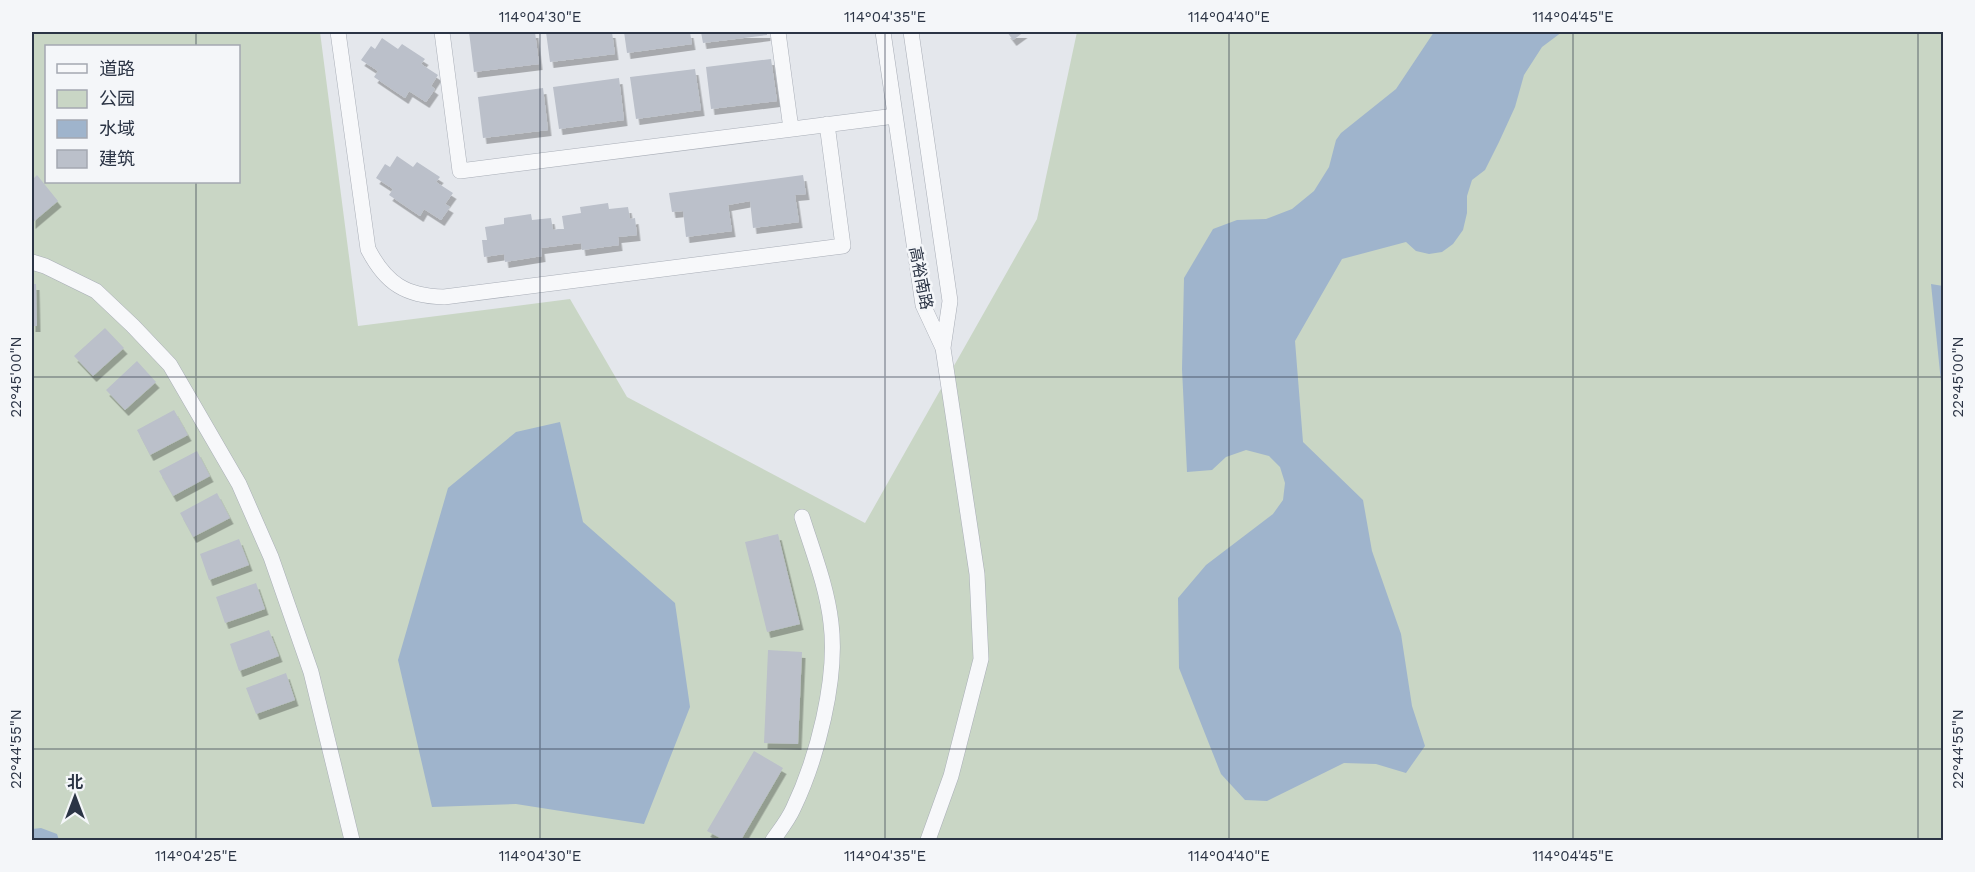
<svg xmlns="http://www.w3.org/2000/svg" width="1975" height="872" font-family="'Work Sans','Noto Sans SC',sans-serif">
  <defs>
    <filter id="shadow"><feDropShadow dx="3.5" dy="6" stdDeviation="0" flood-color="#0004"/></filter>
  </defs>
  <rect width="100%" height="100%" fill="#e4e7ec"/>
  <!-- green -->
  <path fill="#c9d6c5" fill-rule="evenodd" d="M 32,32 L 320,32 L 358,326 L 570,299 L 627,397 L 865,523 L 1037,219 L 1077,32 L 1943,32 L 1943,840 L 32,840 ZM 46,46 L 238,46 L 238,182 L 46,182 Z"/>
  <!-- water -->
  <path fill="#9fb4cc" d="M 1434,32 L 1562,32 L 1542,47 L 1524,75 L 1515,107 L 1499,142 L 1485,170 L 1472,180 L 1467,196 L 1467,213 L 1463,230 L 1453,244 L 1442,252 L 1429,254 L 1416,251 L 1406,242 L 1342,259 L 1295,341 L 1303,442 L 1363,500 L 1372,551 L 1401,634 L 1412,706 L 1425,746 L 1406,773 L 1376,764 L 1344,763 L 1267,801 L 1245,800 L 1221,774 L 1179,668 L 1178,598 L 1206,565 L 1273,514 L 1283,500 L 1285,483 L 1280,467 L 1269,456 L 1246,450 L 1226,457 L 1212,470 L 1187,472 L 1182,369 L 1184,278 L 1213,229 L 1237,220 L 1266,219 L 1292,209 L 1314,191 L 1329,167 L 1336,140 L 1341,133 L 1396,89 Z
    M 1931,284 L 1943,286 L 1943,385 L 1941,382 Z
    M 560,422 L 583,522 L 675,603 L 690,707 L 644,824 L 516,804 L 432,807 L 398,660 L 448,488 L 516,432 Z
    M 41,828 L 57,834 L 59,840 L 32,840 L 32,829 Z"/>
  <!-- building -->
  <path fill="#bbc0ca" filter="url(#shadow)" d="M 469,32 L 535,32 L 539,64 L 474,72 Z
    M 546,32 L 612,32 L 615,54 L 550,62 Z
    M 624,32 L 690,32 L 692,44 L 627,53 Z
    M 701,32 L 767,32 L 767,35 L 703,43 Z
    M 1007,32 L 1024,32 L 1013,40 Z
    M 382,38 L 398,49 L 402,44 L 425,59 L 421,64 L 438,75 L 431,86 L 435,89 L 426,102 L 409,91 L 405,98 L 374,77 L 378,71 L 361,60 L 371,46 L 375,49 Z
    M 771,59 L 777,101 L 711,109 L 706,67 Z
    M 695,69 L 701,110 L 636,119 L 630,77 Z
    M 619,78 L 624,120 L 559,129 L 553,87 Z
    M 543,88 L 548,130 L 483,138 L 478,97 Z
    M 397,156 L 413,167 L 417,162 L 440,177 L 436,182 L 453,193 L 445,204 L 450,207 L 441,220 L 424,209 L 420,216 L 389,195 L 393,189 L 376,178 L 385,164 L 390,167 Z
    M 37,175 L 58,201 L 32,223 L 32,180 Z
    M 803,175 L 806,194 L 795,195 L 799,222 L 753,228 L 750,201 L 728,205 L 732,231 L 686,237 L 683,211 L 672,212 L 669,193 Z
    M 608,203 L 609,209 L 628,207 L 630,219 L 635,218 L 637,235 L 618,237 L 619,245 L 582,250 L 581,243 L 541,248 L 542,256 L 505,262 L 504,254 L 484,257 L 482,240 L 487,240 L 485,227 L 504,224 L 504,218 L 531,214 L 532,220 L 551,218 L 553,230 L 558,229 L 564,229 L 562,216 L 581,213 L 580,207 Z
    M 32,284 L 36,284 L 37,326 L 32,326 Z
    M 105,328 L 124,348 L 93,376 L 74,356 Z
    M 137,361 L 156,382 L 125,410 L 106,390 Z
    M 174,410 L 188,435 L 150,455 L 137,430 Z
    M 197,451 L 210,476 L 173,496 L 159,471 Z
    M 217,493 L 230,518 L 193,537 L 180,513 Z
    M 778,534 L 800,624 L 767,632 L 745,542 Z
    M 239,539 L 249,565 L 209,580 L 200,554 Z
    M 256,583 L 265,609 L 225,623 L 216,597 Z
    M 269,630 L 279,656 L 239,671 L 230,644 Z
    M 768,650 L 802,652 L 798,744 L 764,743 Z
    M 286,673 L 295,700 L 256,714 L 246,688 Z
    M 754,751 L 783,768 L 741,840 L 724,840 L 707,831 Z"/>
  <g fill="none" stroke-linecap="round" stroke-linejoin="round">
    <defs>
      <path id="minor" d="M 338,32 L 368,249 C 386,284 406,296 444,297 L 843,246 L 827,124
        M 442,32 L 460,171 L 895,116
        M 778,32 L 791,129
        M 883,32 L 923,305 L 943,348 L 977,574 L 981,659 L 951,776 L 928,840
        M 911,32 L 950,301 L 943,348
        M 32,262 L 45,266 L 96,291 L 133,326 L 170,365 L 239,484 L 271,557 L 311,672 L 352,840
        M 773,840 C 780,830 788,820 793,809 C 817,759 838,679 831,623 C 827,587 813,552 802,517"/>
    </defs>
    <!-- minor casing -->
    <use href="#minor" stroke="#a9aeb7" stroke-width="16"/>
    <!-- minor -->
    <use href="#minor" stroke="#f7f8fa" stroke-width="15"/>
  </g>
  <!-- ticks -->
  <path fill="none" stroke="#2b3445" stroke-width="1.5" stroke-opacity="0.45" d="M 196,32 L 196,46M 540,32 L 540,840M 885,32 L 885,840M 1229,32 L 1229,840M 1573,32 L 1573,840M 1918,32 L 1918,840M 196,182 L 196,840M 32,377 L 1944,377M 32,749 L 1944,749"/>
  <g text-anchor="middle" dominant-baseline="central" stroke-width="5" stroke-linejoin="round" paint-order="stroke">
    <!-- street labels -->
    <g font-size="16" fill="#2b3445" stroke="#f4f6f9">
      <text transform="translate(921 278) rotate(79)">高裕南路</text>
    </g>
  </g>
  <!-- border -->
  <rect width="1975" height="872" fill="none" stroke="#f4f6f9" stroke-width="66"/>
  <!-- legend -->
  <rect x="45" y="45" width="195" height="138" fill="#f4f6f9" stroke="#a4a8b1" stroke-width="1.5"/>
  <rect x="57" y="64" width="30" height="9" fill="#f7f8fa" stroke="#a4a8b1" stroke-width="1.5"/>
  <text x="99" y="75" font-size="18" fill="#2b3445">道路</text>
  <rect x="57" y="90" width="30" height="18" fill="#c9d6c5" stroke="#a4a8b1" stroke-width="1.5"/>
  <text x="99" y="105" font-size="18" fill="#2b3445">公园</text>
  <rect x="57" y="120" width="30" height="18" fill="#9fb4cc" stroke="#a4a8b1" stroke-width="1.5"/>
  <text x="99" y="135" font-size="18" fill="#2b3445">水域</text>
  <rect x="57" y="150" width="30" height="18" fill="#bbc0ca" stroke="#a4a8b1" stroke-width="1.5"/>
  <text x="99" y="165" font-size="18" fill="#2b3445">建筑</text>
  <!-- north arrow -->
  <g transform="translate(75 797)" stroke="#f4f6f9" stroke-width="4.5" paint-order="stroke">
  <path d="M0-4.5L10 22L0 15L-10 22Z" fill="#2b3445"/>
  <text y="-9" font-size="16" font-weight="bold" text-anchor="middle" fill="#2b3445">北</text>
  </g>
  <rect x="33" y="33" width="1909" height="806" fill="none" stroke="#2b3445" stroke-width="2"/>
  <g font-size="15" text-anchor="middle" fill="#2b3445">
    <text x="540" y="22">114°04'30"E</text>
    <text x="885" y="22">114°04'35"E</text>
    <text x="1229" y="22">114°04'40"E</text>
    <text x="1573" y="22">114°04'45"E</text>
    <text transform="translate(16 377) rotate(-90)" y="5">22°45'00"N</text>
    <text transform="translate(1958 377) rotate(-90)" y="5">22°45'00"N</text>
    <text transform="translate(16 749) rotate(-90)" y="5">22°44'55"N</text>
    <text transform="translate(1958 749) rotate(-90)" y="5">22°44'55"N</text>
    <text x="196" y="861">114°04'25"E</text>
    <text x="540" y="861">114°04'30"E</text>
    <text x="885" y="861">114°04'35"E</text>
    <text x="1229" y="861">114°04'40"E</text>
    <text x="1573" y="861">114°04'45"E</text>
  </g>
</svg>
